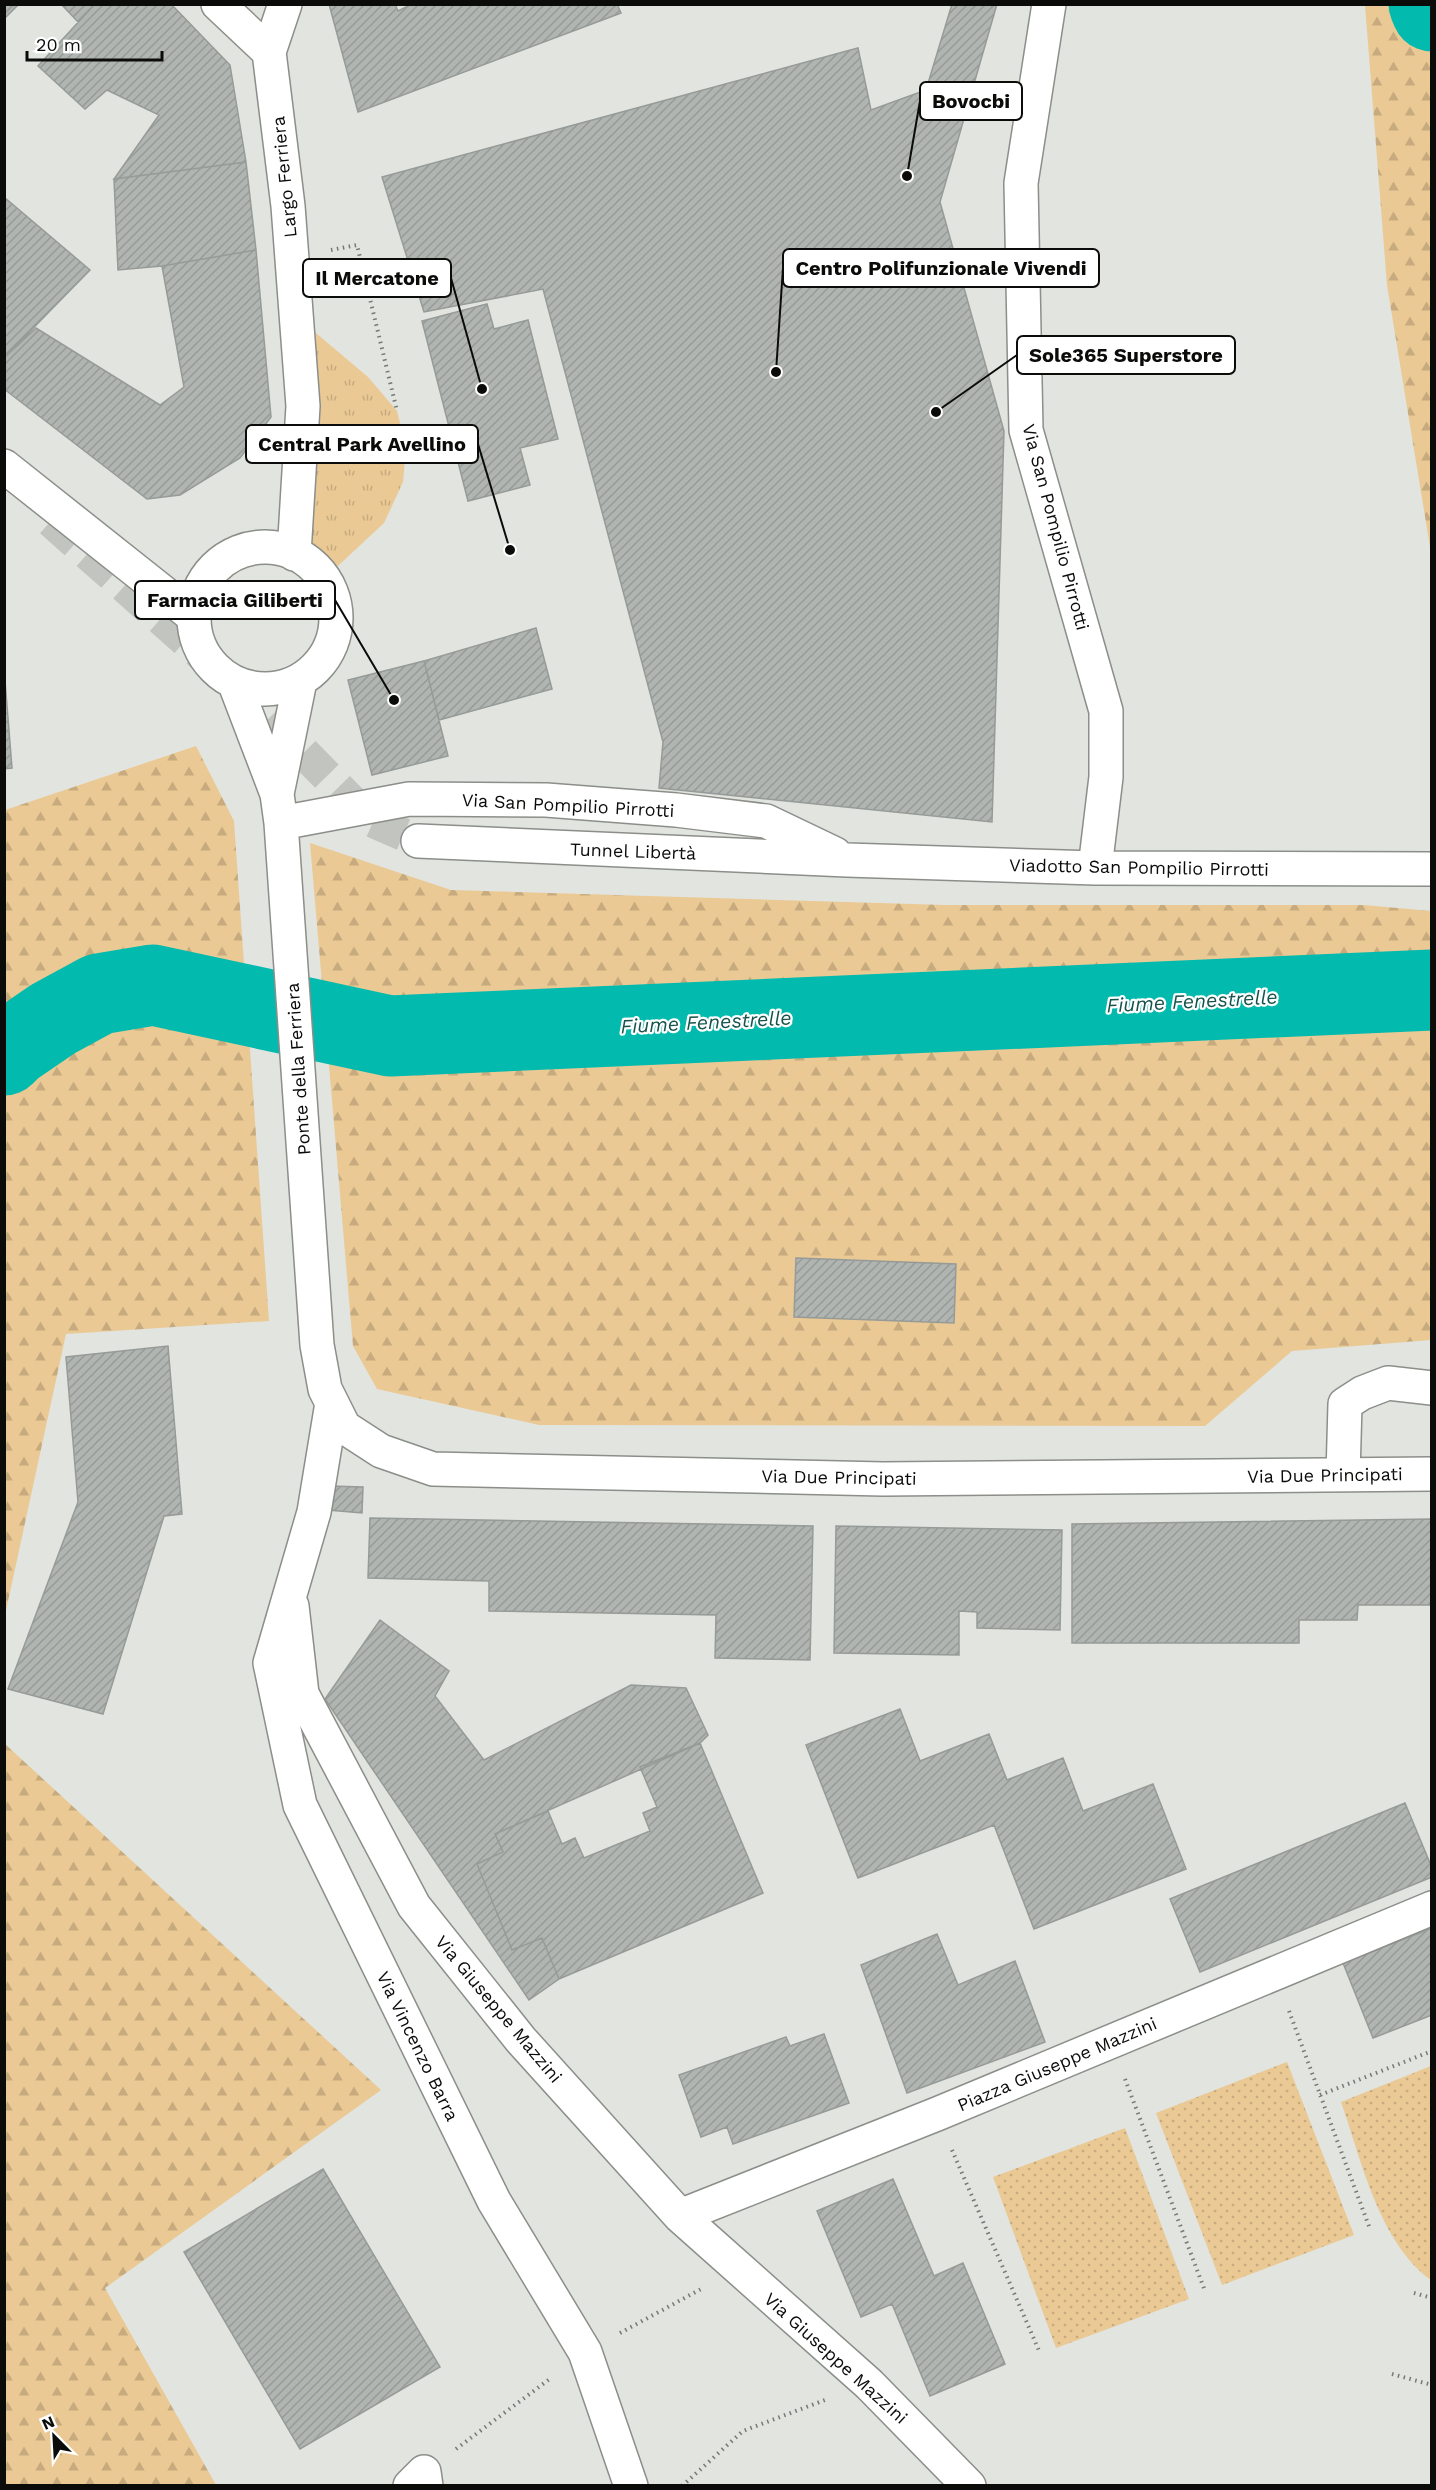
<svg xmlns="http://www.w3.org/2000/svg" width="1436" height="2490" font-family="'Work Sans',sans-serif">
  <defs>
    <pattern id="grass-tufts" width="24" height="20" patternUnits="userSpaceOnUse" patternTransform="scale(1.5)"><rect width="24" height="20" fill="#eac994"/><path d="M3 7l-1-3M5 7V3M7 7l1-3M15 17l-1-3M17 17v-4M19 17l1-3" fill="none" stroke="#c7ab7e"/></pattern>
    <pattern id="forest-firs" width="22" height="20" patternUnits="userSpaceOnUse" patternTransform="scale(1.5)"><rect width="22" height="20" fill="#eac994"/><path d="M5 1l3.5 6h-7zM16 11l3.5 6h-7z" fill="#c7ab7e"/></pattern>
    <pattern id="park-dots" width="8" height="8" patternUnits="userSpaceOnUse" patternTransform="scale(1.5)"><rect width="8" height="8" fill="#eac994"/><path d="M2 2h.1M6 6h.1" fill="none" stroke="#c7ab7e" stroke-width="1.8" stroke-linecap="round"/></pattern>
    <pattern id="building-hatch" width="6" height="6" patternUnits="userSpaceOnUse" patternTransform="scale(1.5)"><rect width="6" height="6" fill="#b0b5b2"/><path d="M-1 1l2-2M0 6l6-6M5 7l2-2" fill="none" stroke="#969a98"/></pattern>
  </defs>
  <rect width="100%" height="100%" fill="#e1e4df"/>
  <!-- grass -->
  <path fill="url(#grass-tufts)" d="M 297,317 L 368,377 L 397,411 L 406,448 L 403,482 L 384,523 L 325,578 L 307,560 Z"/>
  <!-- forest -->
  <path fill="url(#forest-firs)" d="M 1365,5 L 1431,5 L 1431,553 L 1387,285 Z
    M 196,746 L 234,821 L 269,1321 L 66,1334 L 5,1615 L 5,810 Z
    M 310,843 L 451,890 L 946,905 L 1364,905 L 1431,911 L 1431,1340 L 1292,1351 L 1205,1426 L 539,1425 L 377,1389 L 353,1346 Z
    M 5,1744 L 381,2090 L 105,2288 L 216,2485 L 5,2485 Z"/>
  <!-- park -->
  <path fill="url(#park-dots)" d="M 1287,2062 L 1354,2235 L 1222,2285 L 1156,2113 Z
    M 1431,2066 L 1431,2280 C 1379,2242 1362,2162 1341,2102 Z
    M 1125,2128 L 1189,2299 L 1056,2348 L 993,2177 Z"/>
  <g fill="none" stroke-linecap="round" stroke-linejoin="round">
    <!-- river -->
    <path stroke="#02baad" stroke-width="81" d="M 1429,4 L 1432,11
      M 4,1055 L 12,1047 L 53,1019 L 99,994 L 153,985 L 390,1036 L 1432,990"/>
  </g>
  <!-- building -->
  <path fill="url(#building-hatch)" stroke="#969b98" stroke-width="1.5" d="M 4,4 L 19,4 L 4,19 Z
    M 61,4 L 95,4 L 78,22 Z
    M 95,4 L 171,4 L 230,65 L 246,162 L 114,179 L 159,115 L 107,90 L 85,109 L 38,66 Z
    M 329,4 L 395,4 L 398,11 L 412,4 L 617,4 L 621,13 L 358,112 Z
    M 952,4 L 997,4 L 940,202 L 1004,431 L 992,822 L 659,788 L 663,742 L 543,289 L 424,312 L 382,177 L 858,48 L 871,110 L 926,90 Z
    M 246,162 L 256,250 L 162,266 L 118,270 L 114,179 Z
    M 4,197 L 90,270 L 4,358 Z
    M 256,250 L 271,417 L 240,458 L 180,495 L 147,499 L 4,389 L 4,358 L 36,328 L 160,405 L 184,387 L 162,266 Z
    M 487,304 L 494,329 L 528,320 L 558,439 L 520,448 L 530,485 L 468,501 L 422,321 Z
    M 536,628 L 552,689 L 439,720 L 424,661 Z
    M 424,661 L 448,756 L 372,775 L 348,680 Z
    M 4,668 L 12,768 L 4,769 Z
    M 796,1258 L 956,1264 L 954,1323 L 794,1317 Z
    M 168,1346 L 182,1514 L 164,1516 L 103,1714 L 8,1689 L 78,1502 L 66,1357 Z
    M 330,1486 L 363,1487 L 362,1513 L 328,1510 Z
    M 370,1518 L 813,1526 L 810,1660 L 715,1658 L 716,1615 L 489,1611 L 489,1581 L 368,1578 Z
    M 1432,1519 L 1432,1605 L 1358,1605 L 1357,1620 L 1299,1620 L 1299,1643 L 1072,1643 L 1072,1524 Z
    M 836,1526 L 1062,1530 L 1060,1630 L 977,1628 L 977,1612 L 959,1611 L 959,1655 L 834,1653 Z
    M 380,1620 L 449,1671 L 435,1696 L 484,1760 L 631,1685 L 686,1688 L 708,1735 L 700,1743 L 495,1834 L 503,1852 L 477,1864 L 512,1950 L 542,1938 L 559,1979 L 529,2000 L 325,1699 Z
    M 900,1709 L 920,1761 L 989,1734 L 1007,1780 L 1063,1758 L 1083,1811 L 1153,1784 L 1186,1869 L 1034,1929 L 994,1825 L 858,1878 L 806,1745 Z
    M 700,1743 L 763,1893 L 559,1979 L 542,1938 L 512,1950 L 477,1864 L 503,1852 L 495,1834 L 548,1811 L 562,1844 L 575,1838 L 584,1858 L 650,1831 L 643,1813 L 657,1807 L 640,1767 Z
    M 1405,1803 L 1432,1868 L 1432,1877 L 1200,1972 L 1170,1899 Z
    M 1432,1928 L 1432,2015 L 1373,2038 L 1343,1963 Z
    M 937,1934 L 958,1985 L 1015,1961 L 1045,2042 L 907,2093 L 861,1965 Z
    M 824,2034 L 849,2103 L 733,2144 L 727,2127 L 701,2137 L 679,2075 L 786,2037 L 790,2046 Z
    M 323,2169 L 440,2367 L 300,2449 L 184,2252 Z
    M 893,2179 L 934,2276 L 963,2263 L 1005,2364 L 930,2396 L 892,2304 L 861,2317 L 817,2211 Z"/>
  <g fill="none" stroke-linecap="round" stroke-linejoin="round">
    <!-- minor-tunnel -->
    <path stroke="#c1c4bf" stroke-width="33" stroke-dasharray="33 16" stroke-linecap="butt" d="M 51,521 L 250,698 L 370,820 L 418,841"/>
    <defs>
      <path id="minor" d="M 218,4 L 269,52
        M 285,4 L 269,52 L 288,206 L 303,406 L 294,554
        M 1049,4 L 1021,183 L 1026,430 L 1106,711 L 1106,777 L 1095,868
        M 4,466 L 193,616
        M194 618a71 71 0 1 1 142 0a71 71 0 1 1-142 0Z
        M 235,684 L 277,794 L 281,823 L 317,1345 L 325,1389 L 344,1427 L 381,1451 L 433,1469 L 883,1479 L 1432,1474
        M 277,794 L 300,681
        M 281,823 L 409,799 L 546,800 L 676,810 L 766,821 L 835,854
        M 418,841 L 847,860 L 1095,868 L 1432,869
        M 332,1403 L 314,1512 L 270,1663 L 300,1805 L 494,2201 L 585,2352 L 631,2486
        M 1343,1475 L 1345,1404 L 1362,1393 L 1388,1383 L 1432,1388
        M 292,1606 L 302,1694 L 414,1906 L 521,2040 L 680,2216 L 869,2384 L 969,2486
        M 680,2216 L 937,2114 L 1432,1908
        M 410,2486 L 424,2472 L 426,2486"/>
    </defs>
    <!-- minor casing -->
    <use href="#minor" stroke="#8b8e89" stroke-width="36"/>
    <!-- path -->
    <path stroke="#777976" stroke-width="4" stroke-dasharray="1.5 4.5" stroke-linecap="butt" d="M 331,250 L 357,245 L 397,411
      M 1289,2011 L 1370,2229
      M 1125,2079 L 1205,2291
      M 1320,2095 L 1432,2051
      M 952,2150 L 1040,2353
      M 1414,2293 L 1432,2298
      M 620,2333 L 703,2288
      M 1392,2374 L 1432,2385
      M 456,2449 L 551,2378
      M 682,2486 L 743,2431 L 825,2400"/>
    <!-- minor -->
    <use href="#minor" stroke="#fff" stroke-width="33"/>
  </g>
  <g text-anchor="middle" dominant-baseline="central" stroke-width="4.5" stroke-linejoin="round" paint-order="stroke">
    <!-- street labels -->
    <g font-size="18" fill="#0b0c0a" stroke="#fff">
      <text transform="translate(284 177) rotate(-96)">Largo Ferriera</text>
      <text transform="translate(1056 527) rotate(75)">Via San Pompilio Pirrotti</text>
      <text transform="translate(568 805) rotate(3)">Via San Pompilio Pirrotti</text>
      <text transform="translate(633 851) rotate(2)">Tunnel Libertà</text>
      <text transform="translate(1139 867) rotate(1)">Viadotto San Pompilio Pirrotti</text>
      <text transform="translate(298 1069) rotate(-94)">Ponte della Ferriera</text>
      <text transform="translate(1325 1475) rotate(-1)">Via Due Principati</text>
      <text transform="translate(839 1477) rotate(1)">Via Due Principati</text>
      <text transform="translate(499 2009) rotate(50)">Via Giuseppe Mazzini</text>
      <text transform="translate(418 2046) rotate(64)">Via Vincenzo Barra</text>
      <text transform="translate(1057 2064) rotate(-23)">Piazza Giuseppe Mazzini</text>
      <text transform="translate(836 2358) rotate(42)">Via Giuseppe Mazzini</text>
    </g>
    <!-- water labels -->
    <g font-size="20" font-style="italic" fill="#16534d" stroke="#fff">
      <text transform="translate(1192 1001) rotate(-3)">Fiume Fenestrelle</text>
      <text transform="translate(706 1022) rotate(-3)">Fiume Fenestrelle</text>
    </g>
  </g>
  <!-- callouts -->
  <path fill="none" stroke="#0b0c0a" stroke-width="2" d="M907 176L920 101M776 372L783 268M482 389L451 278M936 412L1017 355M510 550L478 444M394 700L335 600"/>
  <g fill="#0b0c0a" stroke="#fff" stroke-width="2">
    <circle cx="907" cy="176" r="6"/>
    <circle cx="776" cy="372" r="6"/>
    <circle cx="482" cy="389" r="6"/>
    <circle cx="936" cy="412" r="6"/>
    <circle cx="510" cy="550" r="6"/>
    <circle cx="394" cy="700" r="6"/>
  </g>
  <g fill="#fff" stroke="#0b0c0a" stroke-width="2">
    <rect x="920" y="82" width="102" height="38" rx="6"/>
    <rect x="783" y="249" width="316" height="38" rx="6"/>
    <rect x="303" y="259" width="148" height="38" rx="6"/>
    <rect x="1017" y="336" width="218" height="38" rx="6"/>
    <rect x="246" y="425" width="232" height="38" rx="6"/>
    <rect x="135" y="581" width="200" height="38" rx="6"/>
  </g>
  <g font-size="20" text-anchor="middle" font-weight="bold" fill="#0b0c0a">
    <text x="971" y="108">Bovocbi</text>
    <text x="941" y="275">Centro Polifunzionale Vivendi</text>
    <text x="377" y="285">Il Mercatone</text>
    <text x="1126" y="362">Sole365 Superstore</text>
    <text x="362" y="451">Central Park Avellino</text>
    <text x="235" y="607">Farmacia Giliberti</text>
  </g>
  <!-- border -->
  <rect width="1436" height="2490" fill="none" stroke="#0b0c0a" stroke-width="12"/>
  <!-- north arrow -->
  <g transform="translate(54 2436) rotate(336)" stroke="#ffffff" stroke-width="4.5" paint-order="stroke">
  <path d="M0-4.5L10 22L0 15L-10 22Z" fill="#0b0c0a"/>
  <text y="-9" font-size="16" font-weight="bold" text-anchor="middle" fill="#0b0c0a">N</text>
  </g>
  <!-- scale -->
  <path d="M27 51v9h135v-9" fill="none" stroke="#0b0c0a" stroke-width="3"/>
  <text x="36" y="51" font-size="18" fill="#0b0c0a" stroke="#ffffff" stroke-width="4.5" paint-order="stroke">20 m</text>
</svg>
